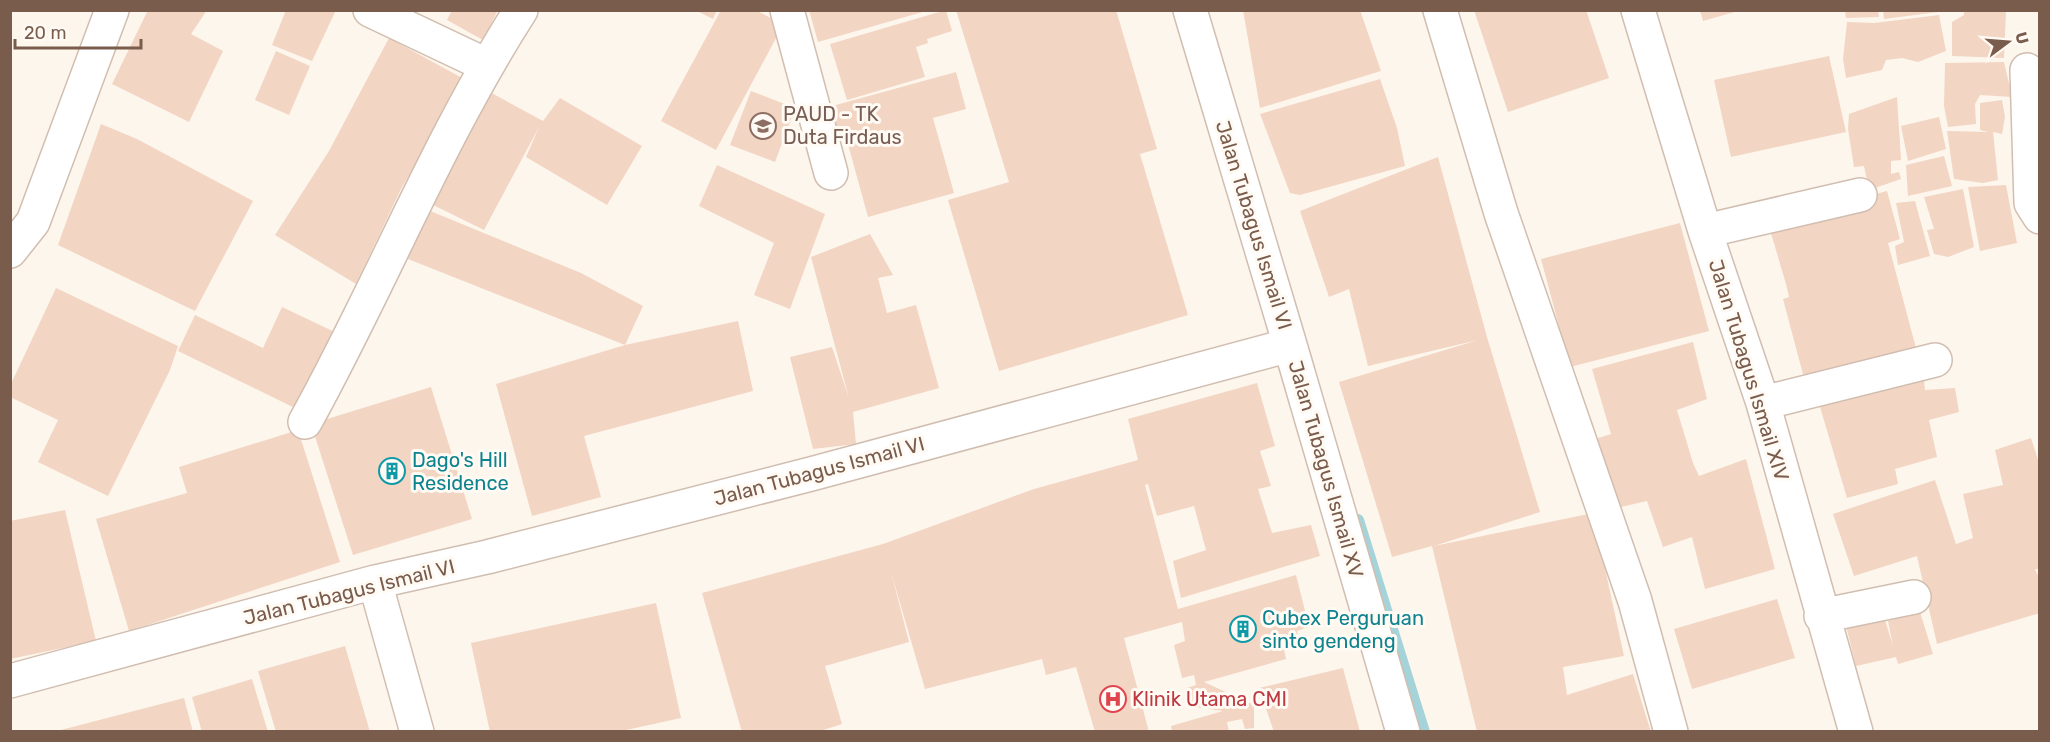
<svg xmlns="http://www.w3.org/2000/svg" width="2050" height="742" font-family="Rubik,sans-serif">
  <rect width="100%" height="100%" fill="#fdf6ec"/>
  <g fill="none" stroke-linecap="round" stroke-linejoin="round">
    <!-- stream -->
    <path stroke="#a5d3da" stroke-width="12" d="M 1358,520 L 1424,732"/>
  </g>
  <!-- building -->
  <path fill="#f3d5c3" d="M 148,10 L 207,10 L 191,34 L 223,51 L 189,122 L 112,84 Z
    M 286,10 L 336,10 L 312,61 L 272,45 Z
    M 452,10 L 498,10 L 483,40 L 447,20 Z
    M 695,10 L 717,10 L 713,19 Z
    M 721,10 L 756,10 L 783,25 L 716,150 L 661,121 Z
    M 809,10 L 926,10 L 926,11 L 818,42 Z
    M 946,10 L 952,31 L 927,39 L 928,43 L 916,47 L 925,77 L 847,100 L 830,44 Z
    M 956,10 L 1116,10 L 1157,149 L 1140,154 L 1188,315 L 999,371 L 948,200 L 1009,182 Z
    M 1243,10 L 1360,10 L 1381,71 L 1260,108 Z
    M 1474,10 L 1586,10 L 1609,78 L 1508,112 Z
    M 1700,10 L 1738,10 L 1738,11 L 1703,21 Z
    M 1845,10 L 1878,10 L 1879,17 L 1846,18 Z
    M 1883,10 L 1938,10 L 1938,12 L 1884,19 Z
    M 1964,10 L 2006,10 L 2004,58 L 1952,56 L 1952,22 L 1964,15 Z
    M 1939,15 L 1946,51 L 1918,62 L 1902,58 L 1886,60 L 1882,70 L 1846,78 L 1843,59 L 1847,22 L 1874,23 Z
    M 389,38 L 464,79 L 401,189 L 356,284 L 275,235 L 329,151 Z
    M 276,51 L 310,66 L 289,115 L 255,100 Z
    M 1829,56 L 1846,132 L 1731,157 L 1714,80 Z
    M 2004,62 L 2012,97 L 1980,95 L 1975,104 L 1976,124 L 1948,127 L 1944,106 L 1945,63 Z
    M 956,72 L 966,109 L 933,118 L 954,193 L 868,217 L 843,126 L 831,129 L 825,108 Z
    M 1380,79 L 1397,128 L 1405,166 L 1300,195 L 1290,193 L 1260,114 Z
    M 488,91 L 543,121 L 560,98 L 642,146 L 607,205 L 526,157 L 539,127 L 484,230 L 425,201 Z
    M 751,91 L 795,108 L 775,162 L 730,145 Z
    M 1897,97 L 1901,160 L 1891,161 L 1891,174 L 1899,172 L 1901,179 L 1869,190 L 1864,166 L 1854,167 L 1848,129 L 1849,114 Z
    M 2002,100 L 2005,117 L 2002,134 L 1993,132 L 1998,180 L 1983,183 L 1954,179 L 1947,131 L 1988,132 L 1980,130 L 1980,103 Z
    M 1939,117 L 1946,149 L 1908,161 L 1901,126 Z
    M 101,124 L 137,139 L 253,201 L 195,311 L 58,245 Z
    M 1944,156 L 1952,186 L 1908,196 L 1906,165 Z
    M 1438,157 L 1487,337 L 1540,512 L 1434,546 L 1593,513 L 1624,656 L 1563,667 L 1567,695 L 1633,674 L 1651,732 L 1477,732 L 1432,546 L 1392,557 L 1339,382 L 1478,340 L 1368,366 L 1349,289 L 1329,297 L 1300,211 Z
    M 717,165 L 825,214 L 790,309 L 754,295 L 774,243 L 699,206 Z
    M 2006,185 L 2017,243 L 1980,251 L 1968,187 Z
    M 1963,189 L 1974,247 L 1948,257 L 1934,254 L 1927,230 L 1934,229 L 1924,197 Z
    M 1887,191 L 1900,239 L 1888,243 L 1916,348 L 1804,378 L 1783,299 L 1789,297 L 1786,284 L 1768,223 Z
    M 1915,201 L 1930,256 L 1898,265 L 1895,246 L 1904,242 L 1896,203 Z
    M 423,208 L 581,273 L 643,306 L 625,345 L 403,257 Z
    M 1680,223 L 1709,331 L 1570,367 L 1541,259 Z
    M 870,234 L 893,275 L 878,278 L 887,313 L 916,305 L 939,388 L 853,412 L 856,444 L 813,449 L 790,357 L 832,347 L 849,398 L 811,257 Z
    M 56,288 L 178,346 L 170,370 L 108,496 L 38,462 L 58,420 L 10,397 L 10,386 Z
    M 282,307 L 341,335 L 305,413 L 178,351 L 195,315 L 263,348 Z
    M 738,321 L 753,391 L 584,436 L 601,497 L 532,516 L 496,384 L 625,345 Z
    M 1693,342 L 1707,399 L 1677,410 L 1693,463 L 1699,476 L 1746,459 L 1775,569 L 1705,589 L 1692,537 L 1663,547 L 1647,501 L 1612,509 L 1592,440 L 1611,434 L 1592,369 Z
    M 1923,370 L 1925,390 L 1955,388 L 1959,412 L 1929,420 L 1937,457 L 1895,469 L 1898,484 L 1847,498 L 1815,390 Z
    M 1257,383 L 1275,446 L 1260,451 L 1271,486 L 1258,489 L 1272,533 L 1311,525 L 1320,556 L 1181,598 L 1173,561 L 1206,550 L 1194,506 L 1157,516 L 1148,484 L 1145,485 L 1178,609 L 1296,575 L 1309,627 L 1297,631 L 1299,642 L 1283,645 L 1286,659 L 1204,682 L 1254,705 L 1254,728 L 1245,729 L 1242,719 L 1227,722 L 1229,732 L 1172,732 L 1171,726 L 1223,711 L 1189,706 L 1187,688 L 1196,685 L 1194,675 L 1182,678 L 1174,645 L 1185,641 L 1182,622 L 1124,638 L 1149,732 L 1095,732 L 1076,667 L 1046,675 L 1042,659 L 925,689 L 891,572 L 909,642 L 825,666 L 842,724 L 817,732 L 742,732 L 702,593 L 883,544 L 1034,489 L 1138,460 L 1128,419 Z
    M 431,387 L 472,519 L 353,555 L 311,424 Z
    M 298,430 L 340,562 L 129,631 L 96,519 L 187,493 L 179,467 Z
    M 2031,438 L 2040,466 L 2040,569 L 2035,569 L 2040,580 L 2040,613 L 1937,644 L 1917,556 L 1854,576 L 1833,514 L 1935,480 L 1956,544 L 1973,538 L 1963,494 L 2003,485 L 1995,450 Z
    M 65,510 L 96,641 L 10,659 L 10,521 Z
    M 1777,599 L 1795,658 L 1692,689 L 1674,629 Z
    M 656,603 L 681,718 L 617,732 L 490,732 L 471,643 Z
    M 1881,607 L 1893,646 L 1888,621 L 1920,612 L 1933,654 L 1898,664 L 1896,657 L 1856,666 L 1843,614 Z
    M 345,646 L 370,732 L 276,732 L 258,671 Z
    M 1343,668 L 1360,732 L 1274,732 L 1259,688 Z
    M 252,679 L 268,732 L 202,732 L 192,697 Z
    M 184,698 L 193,732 L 57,732 L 57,731 Z"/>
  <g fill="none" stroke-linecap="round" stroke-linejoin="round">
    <defs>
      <path id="minor" d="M 370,10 L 486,65
        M 787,10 L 831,173
        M 1440,10 L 1501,213 L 1635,601 L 1671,732
        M 1638,10 L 1705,231 L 1763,403 L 1856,732
        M 2027,70 L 2031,203 L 2040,217
        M 1705,231 L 1860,195
        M 10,251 L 33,222 L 112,10
        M 1290,345 L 1403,732
        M 1763,403 L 1935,360
        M 305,422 C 380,287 437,141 521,10
        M 375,582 L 417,732
        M 1821,616 L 1914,597
        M 10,681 L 375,582 L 487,557 L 811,474 L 1290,345 L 1190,10"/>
    </defs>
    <!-- minor casing -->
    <use href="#minor" stroke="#d1beb0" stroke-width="36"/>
    <!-- minor -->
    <use href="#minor" stroke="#fff" stroke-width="33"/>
  </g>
  <!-- icons -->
  <defs>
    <symbol id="school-ring" viewBox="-11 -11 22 22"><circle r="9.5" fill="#fffaf3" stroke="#8d6e63" stroke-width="1.5"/><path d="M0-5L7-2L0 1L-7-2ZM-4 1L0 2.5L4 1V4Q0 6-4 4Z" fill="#8d6e63"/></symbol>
    <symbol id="building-ring" viewBox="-11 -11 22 22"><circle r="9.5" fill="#fffaf3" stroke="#0f9aa8" stroke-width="1.5"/><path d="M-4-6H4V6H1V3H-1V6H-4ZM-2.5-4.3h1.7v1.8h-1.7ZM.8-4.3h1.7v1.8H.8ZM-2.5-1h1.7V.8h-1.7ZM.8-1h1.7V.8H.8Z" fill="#0f9aa8"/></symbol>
    <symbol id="hospital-ring" viewBox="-11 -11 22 22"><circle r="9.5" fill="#fffaf3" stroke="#e0444e" stroke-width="1.5"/><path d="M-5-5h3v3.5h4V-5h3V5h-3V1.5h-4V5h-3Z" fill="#e0444e"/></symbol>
  </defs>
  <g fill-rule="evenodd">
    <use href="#school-ring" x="748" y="111" width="30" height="30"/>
    <use href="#building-ring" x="377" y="456" width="30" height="30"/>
    <use href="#building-ring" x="1228" y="614" width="30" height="30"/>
    <use href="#hospital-ring" x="1098" y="684" width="30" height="30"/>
  </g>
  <g text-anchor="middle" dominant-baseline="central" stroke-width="6" stroke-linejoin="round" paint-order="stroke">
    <!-- education labels -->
    <g font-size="20" fill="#785e54" stroke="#fffaf3" text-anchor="start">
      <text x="783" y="114">PAUD - TK<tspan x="783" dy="23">Duta Firdaus</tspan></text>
    </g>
    <!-- street labels -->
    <g font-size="20" fill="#7a5c4d" stroke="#fffaf3">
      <text transform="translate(1254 225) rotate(73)">Jalan Tubagus Ismail VI</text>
      <text transform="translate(1749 370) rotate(73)">Jalan Tubagus Ismail XIV</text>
      <text transform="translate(1326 469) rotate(74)">Jalan Tubagus Ismail XV</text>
      <text transform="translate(819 471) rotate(-15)">Jalan Tubagus Ismail VI</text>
      <text transform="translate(349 592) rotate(-14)">Jalan Tubagus Ismail VI</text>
    </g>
    <!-- culture labels -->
    <g font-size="20" fill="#0d838f" stroke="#fffaf3" text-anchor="start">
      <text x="412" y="460">Dago's Hill<tspan x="412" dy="23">Residence</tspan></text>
      <text x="1262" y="618">Cubex Perguruan<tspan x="1262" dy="23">sinto gendeng</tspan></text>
    </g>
    <!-- health labels -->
    <g font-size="20" fill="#be3a42" stroke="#fffaf3" text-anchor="start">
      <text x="1132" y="699">Klinik Utama CMI</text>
    </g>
  </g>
  <!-- border -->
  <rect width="2050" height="742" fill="none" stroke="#7a5c4d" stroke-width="24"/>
  <!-- north arrow -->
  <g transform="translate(2008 42) rotate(74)" stroke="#fffaf3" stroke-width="4.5" paint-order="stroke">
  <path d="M0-4.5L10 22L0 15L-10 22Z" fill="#7a5c4d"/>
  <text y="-9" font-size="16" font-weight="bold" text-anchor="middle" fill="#7a5c4d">U</text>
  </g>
  <!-- scale -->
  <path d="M15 39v9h126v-9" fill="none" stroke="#7a5c4d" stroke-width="3"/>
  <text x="24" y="39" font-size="18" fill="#7a5c4d" stroke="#fffaf3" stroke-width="4.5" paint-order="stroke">20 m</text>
</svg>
